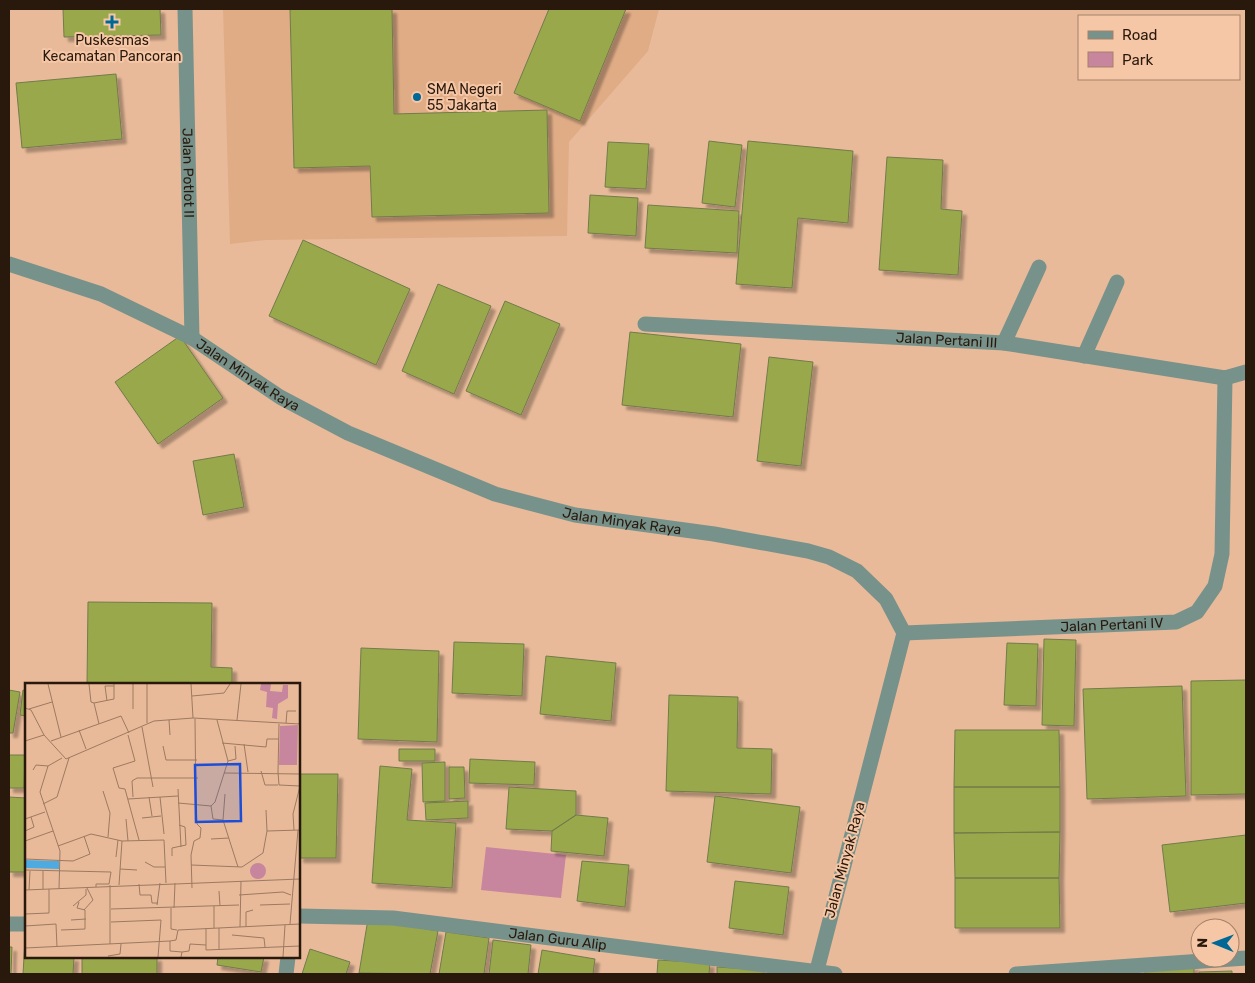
<svg xmlns="http://www.w3.org/2000/svg" width="1255" height="983" font-family="Rubik,sans-serif">
  <defs>
    <filter id="shadow"><feDropShadow dx="4.5" dy="4.5" stdDeviation="1" flood-color="#0004"/></filter>
  </defs>
  <rect width="100%" height="100%" fill="#e8ba99"/>
  <!-- built -->
  <path fill="#e0ac86" d="M 223,9 L 659,9 L 648,51 L 569,142 L 567,236 L 266,240 L 230,244 Z"/>
  <!-- green -->
  <path fill="#c7869d" d="M 486,847 L 566,855 L 561,898 L 481,890 Z"/>
  <!-- building -->
  <path fill="#99a84c" stroke="#727b4b" filter="url(#shadow)" d="M 63,9 L 160,9 L 161,35 L 64,37 Z
    M 290,9 L 392,9 L 394,114 L 547,110 L 549,213 L 372,217 L 370,166 L 294,168 Z
    M 549,9 L 626,9 L 580,121 L 514,93 Z
    M 116,74 L 122,139 L 22,148 L 16,83 Z
    M 709,141 L 742,145 L 735,207 L 702,203 Z
    M 748,141 L 853,151 L 848,223 L 798,218 L 792,288 L 736,284 Z
    M 608,142 L 649,144 L 646,189 L 605,187 Z
    M 887,157 L 943,160 L 941,209 L 962,211 L 958,275 L 879,270 Z
    M 590,195 L 638,198 L 636,236 L 588,233 Z
    M 648,205 L 739,211 L 737,253 L 645,248 Z
    M 303,240 L 410,289 L 376,365 L 269,316 Z
    M 438,284 L 491,306 L 454,394 L 402,371 Z
    M 505,301 L 560,324 L 521,415 L 466,391 Z
    M 630,332 L 741,344 L 733,417 L 622,405 Z
    M 180,336 L 223,398 L 158,444 L 115,382 Z
    M 769,357 L 813,362 L 801,466 L 757,461 Z
    M 234,454 L 244,507 L 203,515 L 193,461 Z
    M 88,602 L 212,603 L 211,667 L 232,668 L 232,684 L 87,684 Z
    M 1044,639 L 1076,640 L 1074,726 L 1042,725 Z
    M 454,642 L 524,644 L 522,696 L 452,693 Z
    M 1007,643 L 1038,644 L 1036,706 L 1004,705 Z
    M 361,648 L 439,651 L 437,742 L 358,739 Z
    M 546,656 L 616,663 L 611,721 L 540,714 Z
    M 1246,680 L 1246,794 L 1191,795 L 1191,681 Z
    M 1182,686 L 1186,796 L 1087,799 L 1083,689 Z
    M 9,690 L 20,692 L 13,733 L 9,733 Z
    M 23,690 L 26,691 L 26,716 L 20,715 Z
    M 669,695 L 738,697 L 737,748 L 772,749 L 771,794 L 666,791 Z
    M 955,730 L 1059,730 L 1060,787 L 954,787 Z
    M 399,749 L 435,749 L 435,761 L 399,761 Z
    M 9,755 L 25,755 L 24,788 L 9,788 Z
    M 470,759 L 535,762 L 534,785 L 469,783 Z
    M 445,762 L 445,801 L 423,802 L 422,763 Z
    M 380,766 L 412,769 L 407,820 L 456,823 L 452,888 L 372,883 Z
    M 449,767 L 464,767 L 465,798 L 449,799 Z
    M 299,774 L 338,774 L 336,858 L 299,858 Z
    M 509,787 L 576,791 L 576,815 L 552,831 L 506,829 Z
    M 954,787 L 1060,787 L 1060,832 L 954,833 Z
    M 715,796 L 800,807 L 791,873 L 707,862 Z
    M 9,797 L 26,798 L 26,872 L 9,872 Z
    M 468,801 L 468,818 L 426,820 L 425,803 Z
    M 576,815 L 608,818 L 604,856 L 551,851 L 552,831 Z
    M 1060,832 L 1059,878 L 955,878 L 954,833 Z
    M 1246,835 L 1246,903 L 1170,912 L 1162,845 Z
    M 582,861 L 629,865 L 625,907 L 577,901 Z
    M 955,878 L 1059,878 L 1060,928 L 955,928 Z
    M 735,881 L 789,887 L 783,935 L 729,928 Z
    M 368,919 L 438,931 L 430,974 L 359,973 Z
    M 446,932 L 489,938 L 484,974 L 439,974 Z
    M 25,940 L 26,957 L 74,957 L 73,974 L 23,974 Z
    M 493,940 L 531,945 L 528,974 L 489,974 Z
    M 9,947 L 12,947 L 11,974 L 9,974 Z
    M 310,949 L 350,962 L 346,974 L 302,974 Z
    M 542,950 L 595,959 L 593,974 L 538,974 Z
    M 82,957 L 157,957 L 157,974 L 82,974 Z
    M 218,957 L 264,957 L 261,972 L 217,965 Z
    M 658,960 L 710,963 L 709,974 L 657,974 Z
    M 1194,966 L 1194,974 L 1145,974 L 1145,968 Z
    M 717,967 L 764,970 L 764,974 L 717,974 Z
    M 1232,971 L 1232,974 L 1199,974 L 1199,972 Z"/>
  <g fill="none" stroke-linecap="round" stroke-linejoin="round">
    <!-- lane -->
    <path stroke="#77928b" stroke-width="15" d="M 1004,343 L 1039,267
      M 1084,356 L 1117,282"/>
    <!-- street -->
    <g stroke="#77928b" stroke-width="15">
      <path id="s1" d="M 185,9 L 192,338"/>
      <path id="s2" d="M 9,264 L 101,294 L 192,338 L 280,397 L 348,433 L 495,494 L 575,515 L 714,534 L 808,551 L 829,557 L 857,571 L 886,599 L 904,633 L 816,974"/>
      <path id="s3" d="M 645,324 L 1004,343 L 1225,378 L 1246,372"/>
      <path id="s4" d="M 904,633 L 1176,622 L 1197,612 L 1215,586 L 1222,554 L 1225,378"/>
      <path id="s5" d="M 299,916 L 393,918 L 835,974"/>
      <path d="M 9,924 L 26,924"/>
      <path d="M 286,974 L 288,957"/>
      <path d="M 1016,974 L 1246,958"/>
    </g>
  </g>
  <!-- markers -->
  <g fill="#006896" stroke="#f6c7a6" stroke-width="2">
    <path d="M109.5 14.5h5v5h5v5h-5v5h-5v-5h-5v-5h5z"/>
    <circle cx="417" cy="97" r="5"/>
  </g>
  <g text-anchor="middle" dominant-baseline="central" stroke-width="4" stroke-linejoin="round" paint-order="stroke">
    <!-- poi labels -->
    <g font-size="14" fill="#29190c" stroke="#f6c7a6">
      <text x="112" y="40">Puskesmas<tspan x="112" dy="16">Kecamatan Pancoran</tspan></text>
      <text x="427" y="89" text-anchor="start">SMA Negeri<tspan x="427" dy="16">55 Jakarta</tspan></text>
    </g>
    <!-- street labels -->
    <g font-size="14" fill="#29190c" stroke="#f6c7a6">
      <text stroke="none"><textPath href="#s1" startOffset="164">Jalan Potlot II</textPath></text>
      <text stroke="none"><textPath href="#s3" startOffset="302">Jalan Pertani III</textPath></text>
      <text stroke="none"><textPath href="#s2" startOffset="265">Jalan Minyak Raya</textPath></text>
      <text stroke="none"><textPath href="#s2" startOffset="670">Jalan Minyak Raya</textPath></text>
      <text stroke="none"><textPath href="#s4" startOffset="208">Jalan Pertani IV</textPath></text>
      <text transform="translate(845 860) rotate(-75)">Jalan Minyak Raya</text>
      <text stroke="none"><textPath href="#s5" startOffset="260">Jalan Guru Alip</textPath></text>
    </g>
  </g>
  <!-- overview -->
  <g transform="translate(25 683)">
    <rect width="275" height="275" fill="#e8ba99"/>
    <path d="M 236,1 L 246,1 L 245,8 L 257,9 L 258,2 L 263,2 L 263,15 L 253,21 L 252,36 L 247,35 L 248,25 L 241,24 L 242,9 L 235,7 ZM 273,42 L 272,82 L 254,82 L 255,43 ZM225 188a8 8 0 1 1 16 0a8 8 0 1 1-16 0Z" fill="#c7869d"/>
    <path d="M 0,177 L 34,178 L 34,186 L 0,185 Z" fill="#4dabe2"/>
    <path fill="none" stroke="#9c7a61" stroke-width="1" d="M 23,1 L 36,54M 64,1 L 66,19 L 69,20M 108,1 L 108,26M 166,1 L 168,35M 167,13 L 199,10 L 205,1M 82,18 L 80,3 L 89,3M 69,20 L 89,16 L 89,1M 69,20 L 74,41M 0,25 L 6,27 L 19,52M 4,26 L 27,19M 144,37 L 145,52M 212,37 L 216,1M 122,40 L 122,1M 261,40 L 262,28 L 271,28M 117,44 L 128,104M 54,47 L 61,66M 103,52 L 110,78 L 88,85 L 94,105 L 100,106 L 114,157M 0,58 L 19,52 L 41,76 L 129,38 L 168,35 L 275,41M 26,58 L 96,33 L 104,50M 197,60 L 241,64 L 242,56 L 254,56M 219,61 L 223,89M 138,63 L 141,77 L 172,77M 203,78 L 211,76 L 210,63M 8,87 L 11,82 L 23,83M 236,88 L 240,102 L 253,102M 253,89 L 254,41M 253,89 L 254,102 L 275,103M 199,90 L 275,91M 153,106 L 156,164M 78,108 L 85,130 L 83,154M 200,111 L 198,137 L 213,184M 108,114 L 107,98 L 112,95 L 173,95M 124,114 L 127,133M 135,114 L 139,151M 103,116 L 153,113M 153,120 L 186,123 L 190,119 L 203,78 L 192,37M 18,121 L 32,114 L 44,75M 186,123 L 188,136 L 198,137M 117,135 L 136,133M 0,136 L 20,129M 101,136 L 103,158M 269,147 L 268,131 L 275,103M 0,148 L 9,144 L 6,134M 242,148 L 275,147M 186,156 L 204,155M 0,158 L 28,148M 33,163 L 66,151 L 97,158 L 139,157 L 141,200M 147,173 L 147,165 L 161,162 L 160,144 L 154,142M 91,174 L 93,157M 0,176 L 48,178 L 65,171 L 59,153M 120,179 L 129,184 L 140,184M 166,182 L 217,184 L 238,170 L 242,148 L 241,127M 95,186 L 112,187M 0,187 L 86,189 L 84,201 L 71,201 L 71,204M 114,201 L 115,212 L 126,212 L 127,220 L 133,220M 94,202 L 97,158M 167,205 L 166,172 L 169,158 L 175,155 L 176,145 L 172,141 L 171,127 L 170,36M 18,206 L 18,188M 34,206 L 35,168 L 15,109 L 23,83 L 37,75M 0,207 L 275,196M 4,207 L 5,188M 194,208 L 195,223M 214,212 L 258,209 L 266,212M 132,222 L 135,200M 235,222 L 265,221M 48,223 L 61,212 L 61,206M 146,225 L 146,246 L 152,247M 149,225 L 150,200M 86,226 L 214,222M 59,227 L 68,217 L 62,205M 0,231 L 24,230 L 24,206M 46,237 L 61,236M 86,239 L 136,237 L 133,274M 265,241 L 273,147M 0,243 L 31,241 L 32,264M 215,244 L 216,198M 221,244 L 221,229 L 228,227M 181,245 L 181,267 L 275,263M 189,245 L 189,223M 194,245 L 194,267M 36,247 L 60,246 L 60,227 L 52,225 L 54,219M 207,252 L 239,255 L 240,264M 145,258 L 145,268 L 157,269 L 156,274M 85,261 L 85,202M 0,265 L 145,258 L 151,257 L 153,247 L 275,241M 157,269 L 164,268 L 165,261 L 181,262M 83,273 L 95,271 L 96,261M 258,274 L 260,242"/>
    <path fill="#1d4ed8" fill-opacity="0.15" stroke="#1d4ed8" stroke-width="2.5" d="M 215,81 L 216,138 L 171,139 L 170,82 Z"/>
    <rect width="275" height="275" fill="none" stroke="#29190c" stroke-width="2.5"/>
  </g>
  <!-- border -->
  <rect width="1255" height="983" fill="none" stroke="#29190c" stroke-width="20"/>
  <!-- legend -->
  <rect x="1078" y="15" width="162" height="65" fill="#f6c7a6" stroke="#a48168"/>
  <rect x="1088" y="31" width="25" height="8" fill="#77928b" stroke="#a48168"/>
  <text x="1122" y="40" font-size="15" fill="#29190c">Road</text>
  <rect x="1088" y="52" width="25" height="15" fill="#c7869d" stroke="#a48168"/>
  <text x="1122" y="65" font-size="15" fill="#29190c">Park</text>
  <!-- north arrow -->
  <g transform="translate(1215 943) rotate(271)"><circle r="24" fill="#f6c7a6" stroke="#a48168"/>
  <path d="M0-4L9 19L0 12L-9 19Z" fill="#006896"/>
  <text y="-8" font-size="14" font-weight="bold" text-anchor="middle" fill="#29190c">N</text>
  </g>
</svg>
